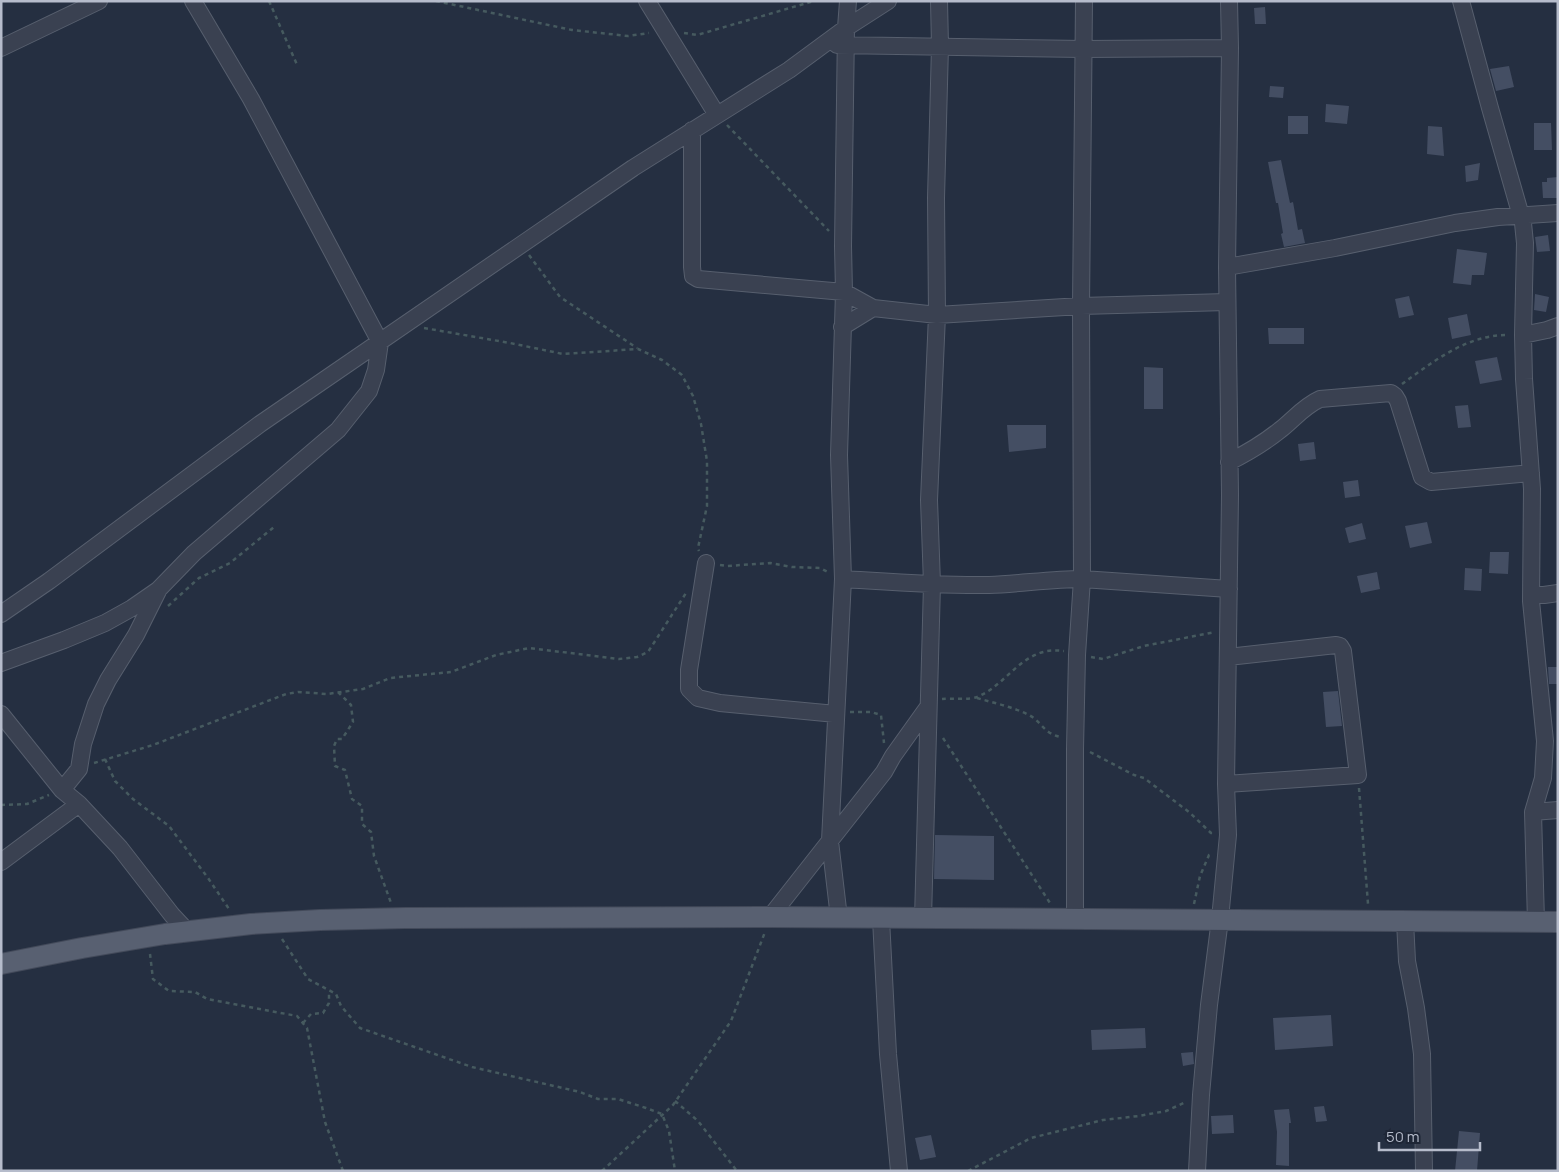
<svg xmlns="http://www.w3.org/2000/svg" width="1559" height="1172" font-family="Manrope,sans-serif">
  <rect width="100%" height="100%" fill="#252f41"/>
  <!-- building -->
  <path fill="#444e63" d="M 1265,7 L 1266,24 L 1255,24 L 1254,8 Z
    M 1509,66 L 1514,87 L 1496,91 L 1490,69 Z
    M 1270,86 L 1284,87 L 1283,98 L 1269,97 Z
    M 1326,104 L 1349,106 L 1347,124 L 1325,122 Z
    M 1288,116 L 1308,116 L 1308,134 L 1288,134 Z
    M 1534,123 L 1551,123 L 1552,150 L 1534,150 Z
    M 1428,126 L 1442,127 L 1444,156 L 1427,154 Z
    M 1281,160 L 1290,203 L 1293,202 L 1298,230 L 1302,229 L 1305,243 L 1284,247 L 1281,234 L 1283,233 L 1278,203 L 1276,203 L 1268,162 Z
    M 1480,163 L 1478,180 L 1466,182 L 1465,166 Z
    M 1558,177 L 1558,198 L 1543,198 L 1542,182 L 1547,182 L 1547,178 Z
    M 1548,235 L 1550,251 L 1537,252 L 1535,237 Z
    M 1457,249 L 1487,253 L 1484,275 L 1472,275 L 1471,285 L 1453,283 Z
    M 1535,294 L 1549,297 L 1546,312 L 1534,310 Z
    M 1409,296 L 1414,315 L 1399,318 L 1395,299 Z
    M 1467,314 L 1471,335 L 1452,339 L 1448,318 Z
    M 1268,328 L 1304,328 L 1304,344 L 1269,344 Z
    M 1497,357 L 1502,380 L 1480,384 L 1475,361 Z
    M 1144,367 L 1163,368 L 1163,409 L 1144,409 Z
    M 1468,405 L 1471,427 L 1458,428 L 1455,406 Z
    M 1007,425 L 1046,425 L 1046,448 L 1009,452 Z
    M 1314,442 L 1316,459 L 1300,461 L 1298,444 Z
    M 1358,480 L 1360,496 L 1345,498 L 1343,482 Z
    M 1427,522 L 1432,543 L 1410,548 L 1405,526 Z
    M 1362,523 L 1366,539 L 1349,543 L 1345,528 Z
    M 1490,552 L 1509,552 L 1508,574 L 1489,573 Z
    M 1465,568 L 1482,569 L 1481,591 L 1464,590 Z
    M 1377,572 L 1380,589 L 1361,593 L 1357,576 Z
    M 1548,667 L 1558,667 L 1558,684 L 1549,684 Z
    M 1338,691 L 1342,726 L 1326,727 L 1323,692 Z
    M 935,835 L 994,836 L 994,880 L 934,879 Z
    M 1331,1015 L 1333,1046 L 1275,1050 L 1273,1018 Z
    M 1145,1028 L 1146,1048 L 1092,1050 L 1091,1030 Z
    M 1193,1052 L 1194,1064 L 1183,1066 L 1181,1053 Z
    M 1324,1106 L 1327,1121 L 1316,1122 L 1314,1107 Z
    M 1289,1109 L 1291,1123 L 1289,1123 L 1289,1166 L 1276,1165 L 1277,1132 L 1274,1110 Z
    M 1233,1115 L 1234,1133 L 1212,1134 L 1211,1116 Z
    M 1459,1131 L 1480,1133 L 1477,1171 L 1455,1171 Z
    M 931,1135 L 936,1157 L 920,1160 L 915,1138 Z"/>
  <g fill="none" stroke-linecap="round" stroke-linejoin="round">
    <defs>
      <path id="minor" d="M 647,1 L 717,115
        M 1084,1 L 1081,306 L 1082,579 L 1229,589
        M 1461,1 L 1490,108 L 1523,223 L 1525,243 L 1523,335 L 1524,379 L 1532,489 L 1531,601 L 1545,741 L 1543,778 L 1533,812 L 1536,922
        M 837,45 L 1083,49 L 1230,48
        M 1,48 L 99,1
        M 692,130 L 692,267 L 693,276 L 698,279 L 844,292 L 873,308 L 937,315 L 1081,306 L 1227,302
        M 1227,267 L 1335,248 L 1455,223 L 1498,217 L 1558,213
        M 842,327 L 873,308
        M 1523,335 L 1547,330 L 1558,326
        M 1229,462 C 1247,453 1264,443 1280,430 C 1293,420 1304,406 1320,399 L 1391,393 L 1395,396 L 1398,401 L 1422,477 L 1431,482 L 1531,473
        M 706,563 L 689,670 L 689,689 L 698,698 L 720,703 L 836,714
        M 843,579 C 892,582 941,586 989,585 C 1020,584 1051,579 1082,579 L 1077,655 L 1075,749 L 1075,919
        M 1531,595 L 1544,595 L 1558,593
        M 1,614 L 49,581 L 260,424 L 633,168 L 789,70 L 846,28 L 888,1
        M 1,663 L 64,640 L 105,623 L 132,608 L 158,590 L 194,553 L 338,430 L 369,391 L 376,370 L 380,342 L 251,99 L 193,1
        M 1,714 L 62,790 L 79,804 L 120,848 L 172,915 L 187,931
        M 1226,784 L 1358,775 L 1343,651 L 1340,646 L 1336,645 L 1228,657
        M 62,790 L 79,769 L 83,744 L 96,704 L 108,680 L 136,635 L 158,591
        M 1533,812 L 1558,810
        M 1,862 L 79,804
        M 770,917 L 884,772 L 893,756 L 928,707
        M 839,918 L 830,841 L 843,579 L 839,455 L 844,292 L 843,246 L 846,28 L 848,1
        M 881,919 L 888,1054 L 899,1171
        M 923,919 L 932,584 L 929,500 L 937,315 L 936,198 L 940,46 L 939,1
        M 1405,921 L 1407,961 L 1416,1008 L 1422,1054 L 1424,1171
        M 1197,1171 L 1201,1095 L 1209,1005 L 1220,919 L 1228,835 L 1226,784 L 1230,495 L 1227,267 L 1230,48 L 1229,1"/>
      <path id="major" d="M 1,964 L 82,948 L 165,934 L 251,924 L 320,920 L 405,918 L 770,917 L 1558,922"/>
    </defs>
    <!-- minor casing -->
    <use href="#minor" stroke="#575f6e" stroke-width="18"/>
    <!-- major casing -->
    <use href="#major" stroke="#434a5a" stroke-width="22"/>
    <!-- path -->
    <path stroke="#465a5f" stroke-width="2.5" stroke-dasharray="4 4" stroke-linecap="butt" d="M 269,1 L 298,67
      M 436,1 L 572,30 L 628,36 L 649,33
      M 684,33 L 697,35 L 814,1
      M 727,125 L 829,231
      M 529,255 L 560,297 L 637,348
      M 424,328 L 510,343 L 563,354 L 638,349 L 662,360 L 682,375 L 693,396 L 701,424 L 707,461 L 707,506 L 698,548 L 699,551
      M 1402,384 C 1434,361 1468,334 1509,335
      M 720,565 L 727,566 L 770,563 L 792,567 L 820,568 L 828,572
      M 168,606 L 199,578 L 230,563 L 274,527
      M 1091,657 L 1103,659 L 1144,646 L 1215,632
      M 338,692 L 351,705 L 353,722 L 342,739 L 337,739 L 334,746 L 335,766 L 345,770 L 352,799 L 362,806 L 362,824 L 371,832 L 374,856 L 391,903
      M 977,698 C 994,703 1013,707 1029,715 C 1042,722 1044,734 1061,737
      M 942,699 C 952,698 969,700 977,697 C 1009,684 1023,645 1064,651
      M 850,712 L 871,712 L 881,715 L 884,743
      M 943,738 L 1050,903
      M 1090,752 L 1134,775 L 1144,778 L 1189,812 L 1211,833 L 1214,833
      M 105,759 L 115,781 L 133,799 L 169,826 L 208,878 L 229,909
      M 94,763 L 153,745 L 286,694 L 298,692 L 327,694 L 363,689 L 390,678 L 451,672 L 496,655 L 529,648 L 619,659 L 637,657 L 648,652 L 686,593
      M 1359,788 L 1368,904
      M 1,805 L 27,804 L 49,795
      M 1194,904 L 1200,876 L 1209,855 L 1212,854
      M 282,939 L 308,979 L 336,994 L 341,1006 L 360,1028 L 472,1067 L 580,1092 L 598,1099 L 618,1099 L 646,1108 L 662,1114 L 669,1131 L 675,1171
      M 150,954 L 153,979 L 169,991 L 195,992 L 207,999 L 297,1016 L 307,1028 L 325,1122 L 343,1171
      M 303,1023 L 311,1014 L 323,1013 L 329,1003 L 329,991
      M 675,1101 L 698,1121 L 737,1171
      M 602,1171 L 673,1105 L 731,1021 L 765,932
      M 968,1171 L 1031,1138 L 1103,1120 L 1139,1116 L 1166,1111 L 1186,1102"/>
    <!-- minor -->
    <use href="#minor" stroke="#3a4151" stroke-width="16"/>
    <!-- major -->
    <use href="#major" stroke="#586071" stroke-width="20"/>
  </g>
  <!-- border -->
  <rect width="1559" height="1172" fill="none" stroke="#b6bccb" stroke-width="5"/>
  <!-- scale -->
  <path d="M1379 1142v8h101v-8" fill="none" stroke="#b6bccb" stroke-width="2.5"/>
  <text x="1386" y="1142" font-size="15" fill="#b6bccb" stroke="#1e2636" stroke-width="4" paint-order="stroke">50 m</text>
</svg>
